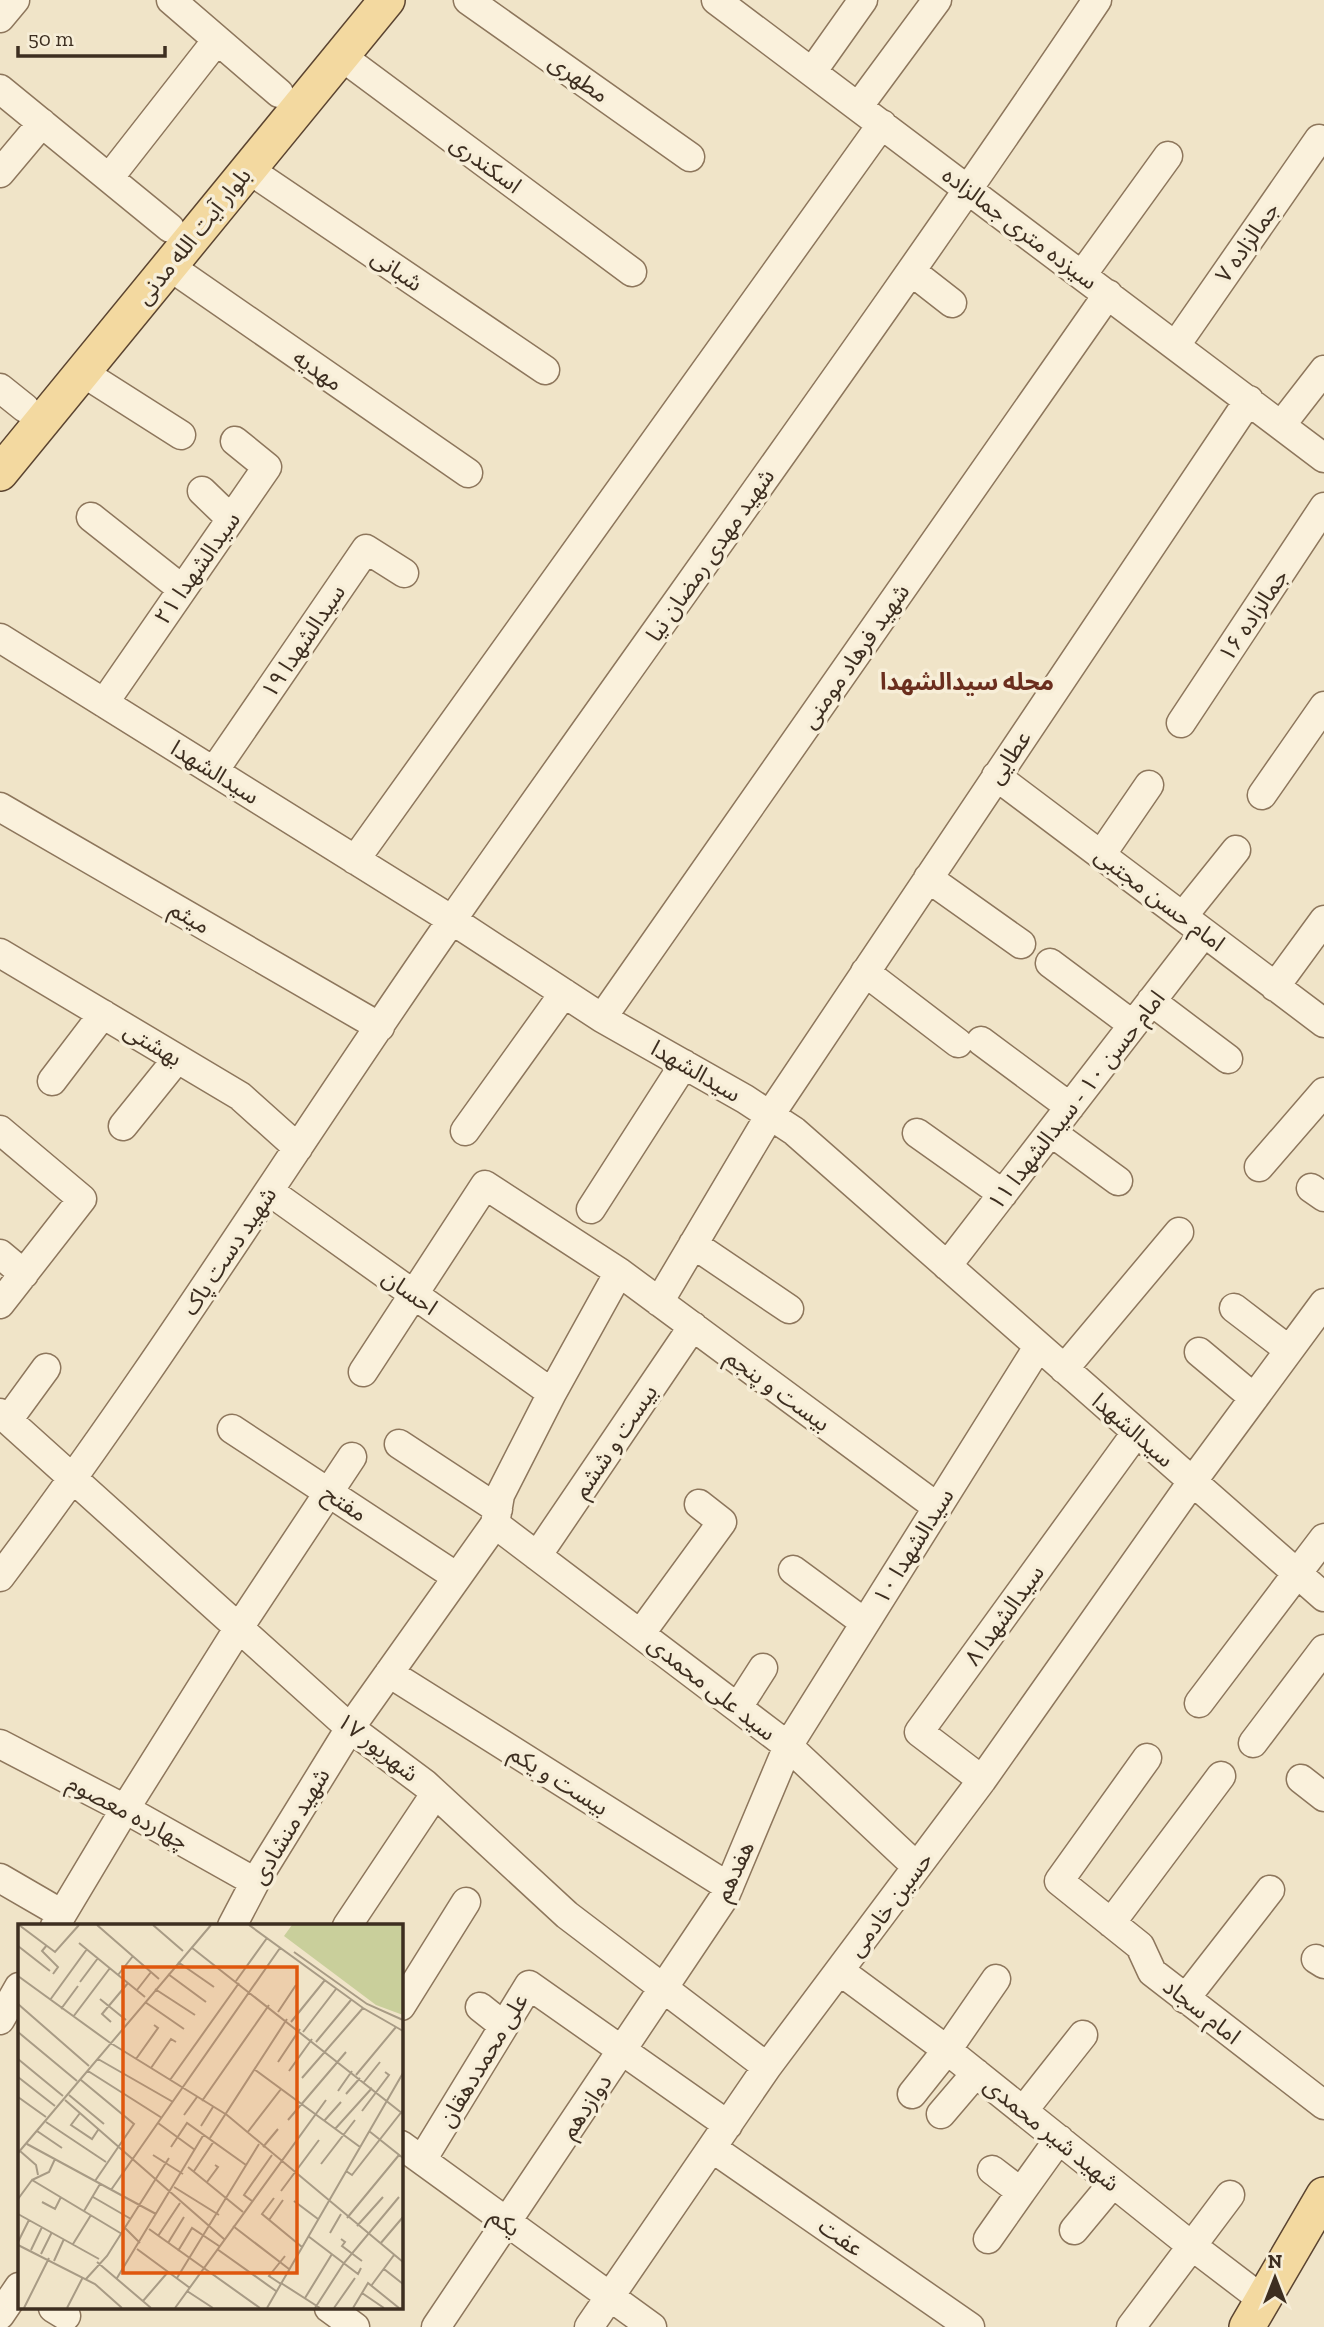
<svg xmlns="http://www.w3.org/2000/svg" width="1324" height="2327" font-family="'Zilla Slab','Noto Sans Arabic',serif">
  <rect width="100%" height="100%" fill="#f0e4c8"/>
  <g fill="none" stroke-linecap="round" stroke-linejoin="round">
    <defs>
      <path id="minor" d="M 171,0 L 279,93
        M 468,0 L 690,157
        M 716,0 L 1324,458
        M 0,18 L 15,0
        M 341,56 L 632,272
        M 812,72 L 863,0
        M 0,89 L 170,228
        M 858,107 L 937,0
        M 248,169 L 545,370
        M 0,173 L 42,123
        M 109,178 L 217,40
        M 169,266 L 468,473
        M 911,271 L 952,303
        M 1082,275 L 1168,156
        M 1176,345 L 1319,139
        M 82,372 L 181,435
        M 0,388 L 25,408
        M 1282,424 L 1324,370
        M 202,491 L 231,519
        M 91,517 L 182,589
        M 0,638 L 452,920 L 602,1018 L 745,1099 L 794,1131 L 1324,1597
        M 104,703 L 267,467 L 235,441
        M 1181,723 L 1324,507
        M 214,771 L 366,549 L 404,573
        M 996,776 L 1324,1023
        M 1262,795 L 1324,706
        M 0,807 L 380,1027
        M 1101,855 L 1149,785
        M 355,860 L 882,124
        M 928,878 L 1021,944
        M 1183,916 L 1236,850
        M 0,953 L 240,1096 L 298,1148
        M 1050,963 L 1133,1025
        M 865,972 L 958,1043
        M 1275,987 L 1324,920
        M 1151,1001 L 1228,1059
        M 602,1018 L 1108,294
        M 981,1041 L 1070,1107
        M 52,1081 L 103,1014
        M 123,1126 L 177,1059
        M 0,1130 L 82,1199 L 0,1304
        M 465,1131 L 564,993
        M 1051,1132 L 1118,1181
        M 917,1133 L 1003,1194
        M 1259,1167 L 1324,1092
        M 1311,1188 L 1324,1197
        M 269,1191 L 552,1393
        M 591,1209 L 684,1064
        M 693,1244 L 789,1309
        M 0,1254 L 24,1274
        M 947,1266 L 1204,933
        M 659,1302 L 770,1115 L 1249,400
        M 1234,1308 L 1289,1350
        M 1199,1352 L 1254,1398
        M 1064,1369 L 1179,1232
        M 363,1372 L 485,1185 L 619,1272 L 937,1507
        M 0,1413 L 350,1728 L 425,1784 L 567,1915 L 767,2067
        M 8,1420 L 46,1368
        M 232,1429 L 457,1577
        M 399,1444 L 498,1509
        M 495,1524 L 788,1746 L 917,1867
        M 537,1556 L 693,1326
        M 793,1570 L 865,1623
        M 0,1577 C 161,1364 301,1136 454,917 C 668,611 889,310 1097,0
        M 641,1633 L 722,1522 L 699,1504
        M 389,1673 L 729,1887
        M 1199,1703 L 1324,1538
        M 738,1707 L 763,1668
        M 1253,1743 L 1324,1649
        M 0,1744 L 125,1809 L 255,1882
        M 1147,1758 L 1059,1881 L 1140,1946 L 1152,1972 L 1324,2105
        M 1301,1779 L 1324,1797
        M 982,1780 L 919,1732 L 1136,1433
        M 0,1878 L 62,1914
        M 1111,1923 L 1221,1776
        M 55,1926 L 125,1809 L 238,1629 L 352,1457
        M 232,1926 L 255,1882 L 350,1728 L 495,1524 L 500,1495 L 552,1393 L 619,1272
        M 347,1926 L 435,1794
        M 1316,1959 L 1324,1964
        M 840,1971 L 947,2050 L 1183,2239 L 1263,2300
        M 1185,1999 L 1270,1890
        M 401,2006 L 466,1902
        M 480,2007 L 504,2026
        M 0,2020 L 19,1987
        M 912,2094 L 947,2050 L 996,1979
        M 1023,2111 L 1083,2035
        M 941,2114 L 976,2073
        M 401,2145 L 652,2327
        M 712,2148 L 970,2327
        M 422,2160 L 529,1985 L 728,2125
        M 992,2170 L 1021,2192 L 1059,2139
        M 1074,2230 L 1113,2183
        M 988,2239 L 1021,2192
        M 53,2308 L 66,2316
        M 329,2308 L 355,2327
        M 0,2315 L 19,2287
        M 436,2327 L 725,1896 L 788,1746 L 1038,1347
        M 589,2327 L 767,2067 L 982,1780 L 1192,1482 L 1324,1303
        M 1131,2327 L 1230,2195"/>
      <path id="major" d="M 0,473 L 387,0
        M 1247,2327 L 1324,2195"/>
    </defs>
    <!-- minor casing -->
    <use href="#minor" stroke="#8d765c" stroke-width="31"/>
    <!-- major casing -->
    <use href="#major" stroke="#5b4430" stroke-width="38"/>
    <!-- minor -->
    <use href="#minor" stroke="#faf1dc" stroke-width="28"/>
    <!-- major -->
    <use href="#major" stroke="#f3d9a0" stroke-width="35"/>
  </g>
  <g text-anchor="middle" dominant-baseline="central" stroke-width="7" stroke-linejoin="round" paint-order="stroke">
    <!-- street labels -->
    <g font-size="23" fill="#3d2e20" stroke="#f7eed8">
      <text transform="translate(579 78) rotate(35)">مطهری</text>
      <text transform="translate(486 164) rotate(36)">اسکندری</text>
      <text transform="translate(1020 228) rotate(37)">سیزده متری جمالزاده</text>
      <text transform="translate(193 236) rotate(-51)">بلوار آیت الله مدنی</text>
      <text transform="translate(1247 242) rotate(-55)">جمالزاده ۷</text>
      <text transform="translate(397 270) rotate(34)">شبانی</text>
      <text transform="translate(318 370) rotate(35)">مهدیه</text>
      <text transform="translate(710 555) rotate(-55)">شهید مهدی رمضان نیا</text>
      <text transform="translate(197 568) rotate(-55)">سیدالشهدا ۲۱</text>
      <text transform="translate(1253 615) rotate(-56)">جمالزاده ۱۶</text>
      <text transform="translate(303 641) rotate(-56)">سیدالشهدا ۱۹</text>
      <text transform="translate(855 656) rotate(-55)">شهید فرهاد مومنی</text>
      <text transform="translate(1009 757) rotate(-56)">عطایی</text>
      <text transform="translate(215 772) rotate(32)">سیدالشهدا</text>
      <text transform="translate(1160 899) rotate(37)">امام حسن مجتبی</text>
      <text transform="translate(190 917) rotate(30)">میثم</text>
      <text transform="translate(153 1044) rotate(31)">بهشتی</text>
      <text transform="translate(696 1071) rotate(30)">سیدالشهدا</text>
      <text transform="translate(1076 1100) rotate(-52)">امام حسن ۱۰ - سیدالشهدا ۱۱</text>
      <text transform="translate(229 1251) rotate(-56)">شهید دست پاک</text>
      <text transform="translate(410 1292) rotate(35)">احسان</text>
      <text transform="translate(778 1390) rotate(36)">بیست و پنجم</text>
      <text transform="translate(1133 1430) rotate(41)">سیدالشهدا</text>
      <text transform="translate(615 1441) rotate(-56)">بیست و ششم</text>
      <text transform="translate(345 1503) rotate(33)">مفتح</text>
      <text transform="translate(913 1546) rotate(-58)">سیدالشهدا ۱۰</text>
      <text transform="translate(1004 1615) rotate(-54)">سیدالشهدا ۸</text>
      <text transform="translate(712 1688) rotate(38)">سید علی محمدی</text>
      <text transform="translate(378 1747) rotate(38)">۱۷ شهریور</text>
      <text transform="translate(559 1780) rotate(32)">بیست و یکم</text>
      <text transform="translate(128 1812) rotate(28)">چهارده معصوم</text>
      <text transform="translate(290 1826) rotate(-59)">شهید منشادی</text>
      <text transform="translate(734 1871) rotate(-65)">هفدهم</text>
      <text transform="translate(890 1904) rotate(-53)">حسین خادمی</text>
      <text transform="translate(1202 2011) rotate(38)">امام سجاد</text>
      <text transform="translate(483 2060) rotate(-59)">علی محمددهقان</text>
      <text transform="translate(586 2106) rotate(-56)">دوازدهم</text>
      <text transform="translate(1052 2134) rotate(39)">شهید شیر محمدی</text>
      <text transform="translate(505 2222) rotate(36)">یکم</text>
      <text transform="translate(841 2237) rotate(35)">عفت</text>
    </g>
    <!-- neighbourhood labels -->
    <g font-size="24" font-weight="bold" fill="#6b2e1e" stroke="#f7eed8">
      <text x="967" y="681">محله سیدالشهدا</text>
    </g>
  </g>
  <!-- overview -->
  <g transform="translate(18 1924)">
    <rect width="385" height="385" fill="#f0e4c8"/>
    <path d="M 274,1 L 385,1 L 385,91 L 358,81 L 266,12 Z" fill="#c9cf9b"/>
    <path fill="none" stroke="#a89b85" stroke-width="2" d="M 1,1 L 37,28 L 61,1M 79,1 L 141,55M 135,1 L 165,27M 231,1 L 345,84 L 385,107M 61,19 L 127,73M 29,21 L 24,27 L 40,43 L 35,50M 0,22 L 32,47M 173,23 L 385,190M 276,28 L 349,80 L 385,96M 160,38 L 196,63M 150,50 L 188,78M 100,51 L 115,32M 0,52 L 91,118 L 209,191 L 385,338M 218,57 L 249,14M 62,58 L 80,34M 137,65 L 177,91M 119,66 L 133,48M 82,75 L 108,96M 32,76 L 69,25M 127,78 L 166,105M 0,80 L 71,142M 43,85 L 60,62M 260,88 L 278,61M 55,93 L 92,44M 93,98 L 84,90 L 110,59M 273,98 L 307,56M 0,108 L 59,157M 285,108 L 318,65M 298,118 L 333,76M 0,135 L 45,172M 80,135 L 155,178M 118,135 L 140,104 L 136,101M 260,138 L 282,105M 133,144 L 153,115 L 158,118M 236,145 L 342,223M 70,147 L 144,194M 271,147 L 294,115M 338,151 L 378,103M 0,153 L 37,182M 284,154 L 345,84M 63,156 L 116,200 L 77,257M 152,156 L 221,59M 346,158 L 362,138M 320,167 L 334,147M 328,170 L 342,154M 51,171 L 86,200M 0,173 L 28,193M 47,176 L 206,315M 184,177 L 251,81M 344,187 L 371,151 L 367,148M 62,189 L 53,201 L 74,215 L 80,206M 166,191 L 179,173M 270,196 L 328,128M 306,197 L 323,178M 28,198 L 88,238M 140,199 L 177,226M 183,202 L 195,183M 317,205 L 354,164M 19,207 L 44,224M 351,207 L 385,234M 229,209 L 263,165M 192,214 L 269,95M 9,220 L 138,290M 153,223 L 169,199 L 228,241M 245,223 L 260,205M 2,227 L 18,241 L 20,251M 0,229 L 193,1M 135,231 L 165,250M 303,240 L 337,196M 170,243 L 225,288M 176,247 L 196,217M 328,247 L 334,251 L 385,186M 14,256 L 31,248 L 37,235M 189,258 L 200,243 L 197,241M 156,263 L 201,291M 93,266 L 262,24M 263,267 L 301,216M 75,273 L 113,295M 256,274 L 244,290 L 284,323M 0,275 L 14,256 L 104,310M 234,277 L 226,271 L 254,231M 276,277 L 300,295M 24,278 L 37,285 L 43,273M 66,287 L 82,260M 0,290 L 81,335M 329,294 L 381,231M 251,296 L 265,276M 215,302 L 271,345M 339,302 L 365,273M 107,304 L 122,319M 131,305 L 242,384M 312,309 L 323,290M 140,312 L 162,279M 290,312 L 340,350 L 343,344M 323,315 L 327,318 L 324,322 L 344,337M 0,318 L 11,296M 150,319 L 166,293M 55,320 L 73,291M 362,320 L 385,293M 0,321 L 77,360 L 104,384M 119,325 L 172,364M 199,325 L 258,367M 13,326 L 24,303M 160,327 L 174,304 L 201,322M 23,330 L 34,308M 36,337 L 46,315M 79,338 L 133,384M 366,345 L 385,360M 99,354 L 186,210M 159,354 L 241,220M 68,355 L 89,332 L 151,234M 263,359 L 302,384M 263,360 L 251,352 L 267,332M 353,362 L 376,331M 169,367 L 195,384M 344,369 L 366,384M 287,374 L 314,330M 125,377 L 150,348M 6,384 L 31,334M 49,384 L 65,353M 157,384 L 308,176M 249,384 L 385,149M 297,384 L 326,339 L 381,273M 316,384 L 337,354M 335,384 L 350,359 L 381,384"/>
    <path fill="#df570d" fill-opacity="0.15" stroke="#df570d" stroke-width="3.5" d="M 105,43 L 279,43 L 279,349 L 105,349 Z"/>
    <rect width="385" height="385" fill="none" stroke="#3d2e20" stroke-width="3.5"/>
  </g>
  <!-- north arrow -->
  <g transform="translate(1275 2278)" stroke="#f7eed8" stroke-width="5" paint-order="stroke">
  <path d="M0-5L12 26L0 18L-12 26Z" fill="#3d2e20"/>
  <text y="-10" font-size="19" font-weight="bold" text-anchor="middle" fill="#3d2e20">N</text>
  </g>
  <!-- scale -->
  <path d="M18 46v10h147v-10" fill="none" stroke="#3d2e20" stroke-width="3.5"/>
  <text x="28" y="46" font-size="21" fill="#3d2e20" stroke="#f7eed8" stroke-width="5" paint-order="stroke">50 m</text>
</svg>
